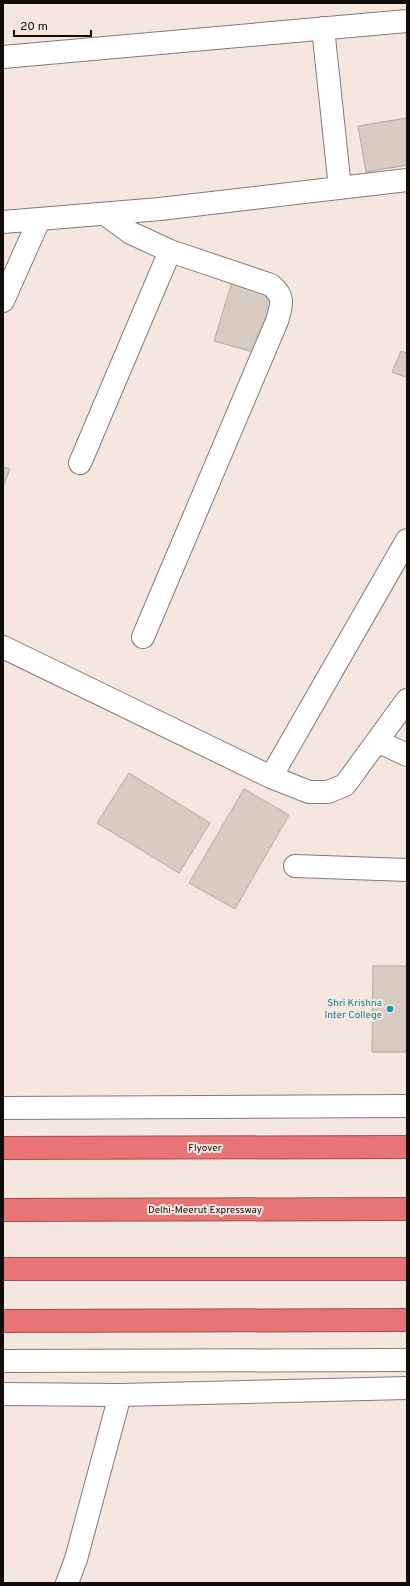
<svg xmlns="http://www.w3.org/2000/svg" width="410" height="1586" font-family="Overpass,sans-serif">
  <rect width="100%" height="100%" fill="#f5e6e0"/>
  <!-- building -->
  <path fill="#d8cbc2" stroke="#b3a79e" d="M 407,118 L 407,165 L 366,172 L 358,126 Z
    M 232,282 L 275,294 L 257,353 L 214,341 Z
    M 401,351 L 407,353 L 407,378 L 392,372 Z
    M 3,467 L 10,469 L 3,487 Z
    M 129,773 L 210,823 L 179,873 L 97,823 Z
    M 244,789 L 289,815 L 235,909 L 189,883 Z
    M 373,966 L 407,966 L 407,1052 L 372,1052 Z"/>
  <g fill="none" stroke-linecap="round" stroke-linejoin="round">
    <defs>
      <path id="minor" d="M 323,28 L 340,188
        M 3,57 L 407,21
        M 105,214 L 131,233 L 170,251 L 271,285 C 285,297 282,304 277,321 L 143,637
        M 3,222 L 160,209 L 407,180
        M 3,301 L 39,220
        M 80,463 L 170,251
        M 3,647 L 271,777 L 309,792 L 328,792 L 345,785 L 407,700
        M 377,741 L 407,755
        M 271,777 L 407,540
        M 295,866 L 407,870
        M 3,1108 L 407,1106
        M 3,1361 L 407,1360
        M 3,1394 L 120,1395 L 407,1388
        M 67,1583 L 76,1559 L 120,1395"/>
      <path id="highway" d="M 3,1148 L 407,1147
        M 3,1210 L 407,1209
        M 3,1269 L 407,1269
        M 3,1321 L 407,1320"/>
    </defs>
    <!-- minor casing -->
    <use href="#minor" stroke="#877974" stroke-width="24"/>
    <!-- highway casing -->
    <use href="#highway" stroke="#9d5050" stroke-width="24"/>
    <!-- minor -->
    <use href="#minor" stroke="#fff" stroke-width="22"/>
    <!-- highway -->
    <use href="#highway" stroke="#e87475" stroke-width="22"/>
  </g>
  <!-- markers -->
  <circle fill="#0f9aa8" stroke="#f5e6e0" stroke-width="1.5" cx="390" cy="1009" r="4"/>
  <g text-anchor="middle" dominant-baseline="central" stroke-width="4" stroke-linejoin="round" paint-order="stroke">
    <!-- culture labels -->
    <g font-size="10" fill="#0d838f" stroke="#f5e6e0" text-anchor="end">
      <text x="382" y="1003">Shri Krishna<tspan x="382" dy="12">Inter College</tspan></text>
    </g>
    <!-- street labels -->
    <g font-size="10" fill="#120d0b" stroke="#f5e6e0">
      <text x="205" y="1148">Flyover</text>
      <text x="205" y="1210">Delhi-Meerut Expressway</text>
    </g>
  </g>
  <!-- border -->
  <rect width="410" height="1586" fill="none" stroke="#120d0b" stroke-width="8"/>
  <!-- scale -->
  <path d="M14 30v6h77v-6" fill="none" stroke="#120d0b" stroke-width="2"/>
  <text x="20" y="30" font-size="12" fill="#120d0b" stroke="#f5e6e0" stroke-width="3" paint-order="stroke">20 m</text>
</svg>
